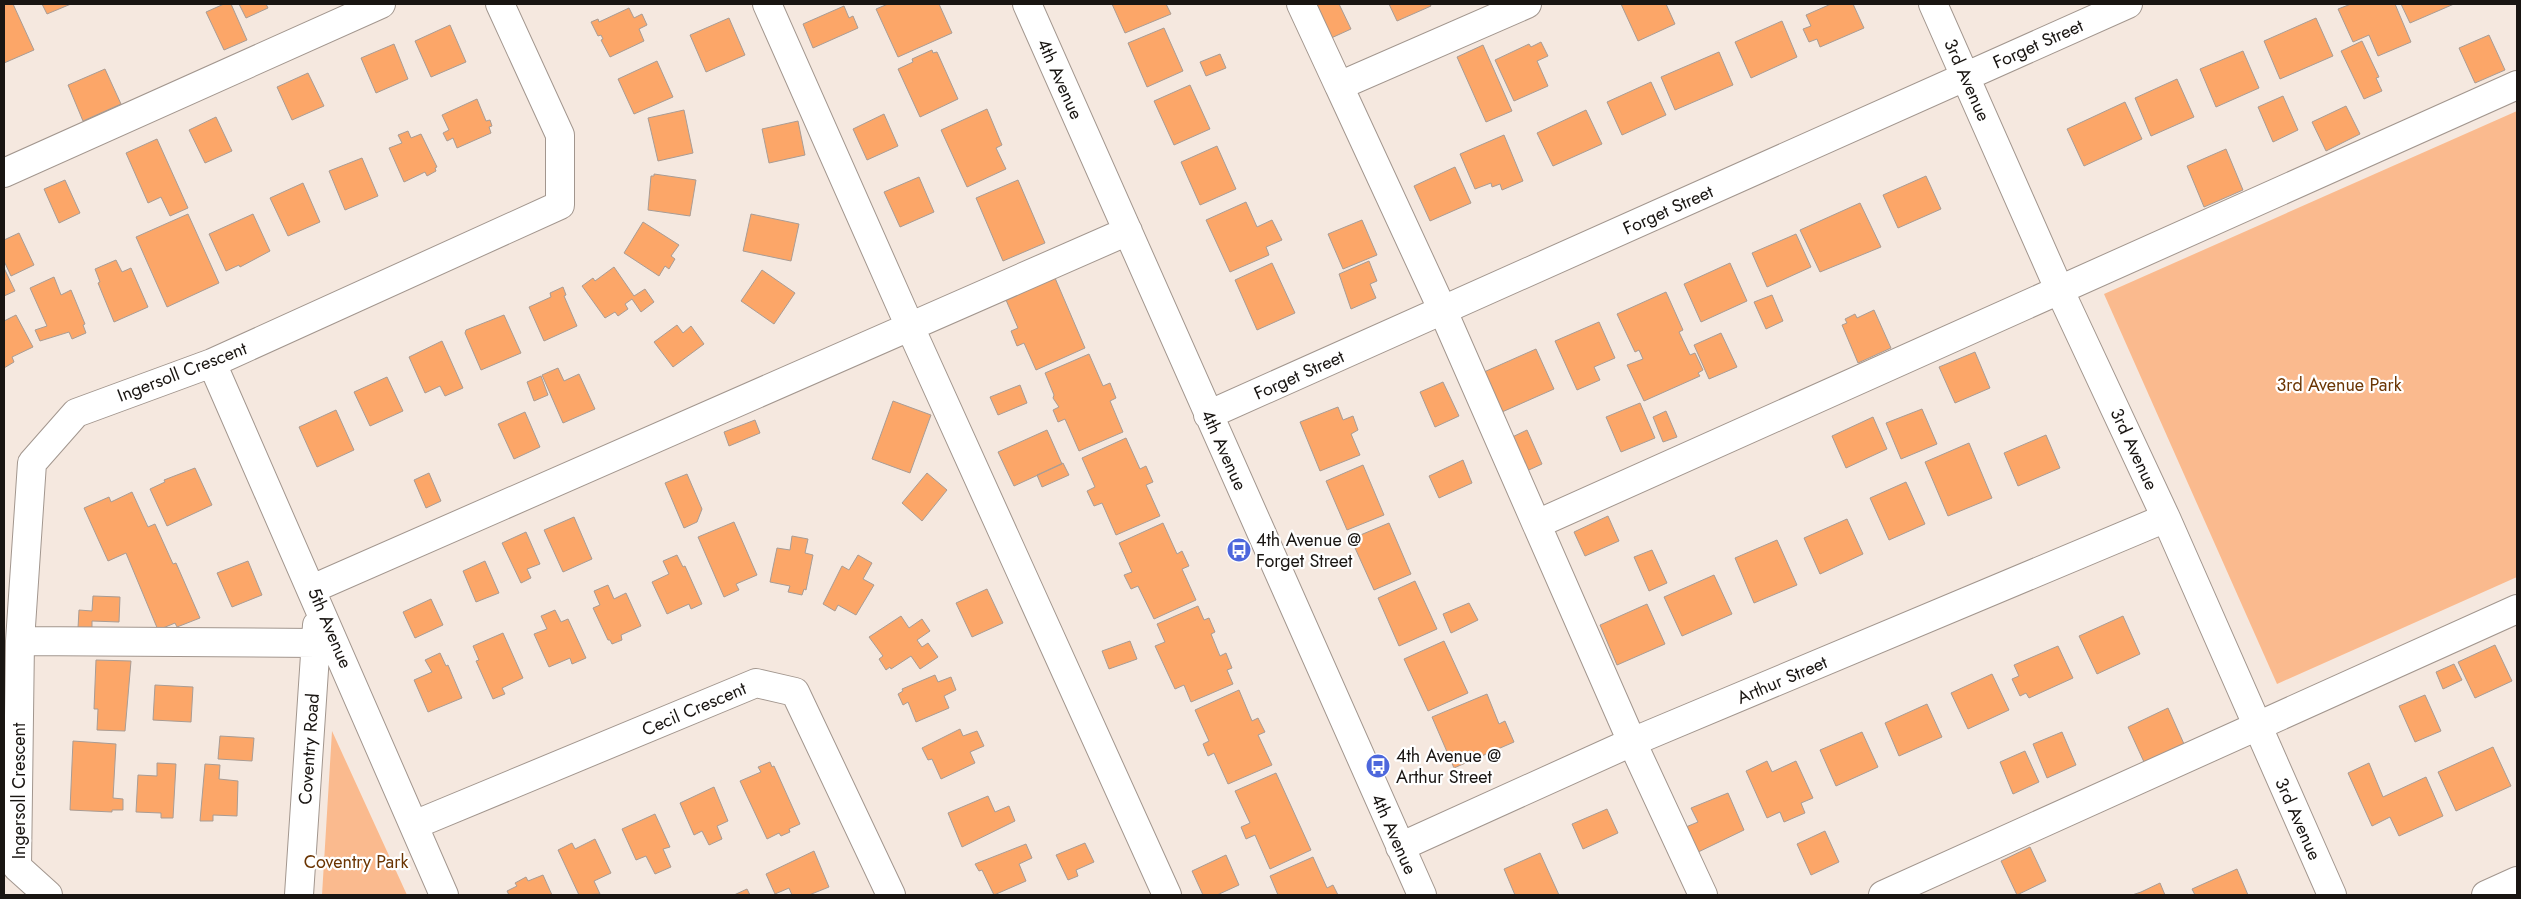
<svg xmlns="http://www.w3.org/2000/svg" width="2521" height="899" font-family="Jost,sans-serif">
  <rect width="100%" height="100%" fill="#f5e8df"/>
  <!-- green -->
  <path fill="#faba8e" d="M 2517,111 L 2517,577 L 2277,684 L 2104,294 Z
    M 332,731 L 407,895 L 322,895 Z"/>
  <!-- building -->
  <path fill="#fca668" stroke="#a99c94" d="M 4,4 L 13,4 L 34,50 L 4,63 Z
    M 42,4 L 71,4 L 47,14 Z
    M 224,4 L 231,4 L 247,40 L 224,50 L 206,12 Z
    M 239,4 L 266,4 L 268,8 L 246,18 Z
    M 888,4 L 939,4 L 952,33 L 898,57 L 876,9 Z
    M 1112,4 L 1166,4 L 1171,14 L 1125,33 Z
    M 1312,4 L 1339,4 L 1351,29 L 1329,39 Z
    M 1389,4 L 1430,4 L 1431,6 L 1397,21 Z
    M 1621,4 L 1666,4 L 1675,24 L 1638,41 Z
    M 1831,4 L 1853,4 L 1864,28 L 1820,47 L 1817,39 L 1809,42 L 1803,29 L 1811,26 L 1806,15 Z
    M 2351,4 L 2395,4 L 2411,42 L 2378,56 L 2369,35 L 2353,42 L 2338,9 Z
    M 2401,4 L 2454,4 L 2410,23 Z
    M 844,6 L 849,18 L 853,16 L 858,28 L 813,48 L 803,24 Z
    M 629,8 L 634,18 L 642,14 L 647,25 L 639,29 L 644,41 L 610,57 L 601,40 L 603,39 L 601,35 L 598,36 L 591,22 L 598,19 L 599,22 Z
    M 729,18 L 745,55 L 706,72 L 690,35 Z
    M 2316,18 L 2333,56 L 2280,79 L 2264,41 Z
    M 1782,21 L 1797,57 L 1751,78 L 1735,42 Z
    M 450,25 L 466,62 L 431,77 L 415,41 Z
    M 1164,28 L 1183,71 L 1147,87 L 1128,43 Z
    M 2489,35 L 2505,70 L 2475,83 L 2459,48 Z
    M 2362,41 L 2379,77 L 2376,78 L 2382,91 L 2364,99 L 2341,51 Z
    M 1541,42 L 1548,56 L 1537,61 L 1548,86 L 1514,101 L 1495,60 L 1529,44 L 1531,47 Z
    M 394,44 L 408,79 L 376,93 L 361,58 Z
    M 1483,45 L 1512,111 L 1486,122 L 1457,57 Z
    M 932,50 L 933,53 L 937,52 L 958,99 L 920,117 L 898,69 L 913,62 L 912,59 Z
    M 2243,51 L 2259,88 L 2216,107 L 2200,69 Z
    M 1719,52 L 1733,85 L 1675,110 L 1661,77 Z
    M 1220,54 L 1226,68 L 1206,76 L 1200,62 Z
    M 657,61 L 673,97 L 634,114 L 618,79 Z
    M 105,69 L 121,104 L 83,121 L 68,85 Z
    M 308,73 L 324,106 L 292,120 L 277,87 Z
    M 2177,79 L 2194,117 L 2151,136 L 2135,98 Z
    M 1651,82 L 1666,115 L 1622,135 L 1607,102 Z
    M 1190,85 L 1210,129 L 1174,145 L 1154,101 Z
    M 2283,96 L 2298,130 L 2273,142 L 2258,107 Z
    M 477,99 L 486,121 L 490,120 L 492,126 L 489,127 L 491,133 L 457,148 L 453,138 L 447,141 L 443,133 L 449,130 L 442,115 Z
    M 2125,102 L 2142,139 L 2084,166 L 2067,129 Z
    M 2346,106 L 2360,134 L 2326,151 L 2312,122 Z
    M 987,109 L 1002,145 L 996,148 L 1006,169 L 967,187 L 941,130 Z
    M 684,110 L 693,153 L 658,161 L 648,118 Z
    M 1586,110 L 1602,144 L 1553,166 L 1537,133 Z
    M 884,114 L 898,146 L 867,160 L 853,129 Z
    M 216,117 L 232,151 L 205,163 L 189,130 Z
    M 798,121 L 805,155 L 769,163 L 762,129 Z
    M 408,131 L 411,138 L 421,134 L 437,167 L 435,168 L 436,171 L 427,176 L 425,172 L 404,182 L 389,148 L 402,143 L 398,135 Z
    M 1504,135 L 1523,181 L 1502,190 L 1500,184 L 1492,187 L 1491,183 L 1475,189 L 1460,154 Z
    M 157,139 L 188,208 L 170,216 L 161,197 L 148,203 L 126,153 Z
    M 1217,146 L 1236,189 L 1200,205 L 1181,162 Z
    M 2226,149 L 2243,190 L 2204,207 L 2187,166 Z
    M 362,158 L 378,196 L 345,210 L 329,171 Z
    M 1455,167 L 1471,203 L 1430,221 L 1414,186 Z
    M 654,174 L 696,180 L 690,216 L 648,210 L 651,176 L 654,176 Z
    M 1926,176 L 1941,209 L 1898,228 L 1883,195 Z
    M 919,177 L 934,212 L 900,227 L 884,192 Z
    M 65,180 L 80,213 L 59,223 L 44,189 Z
    M 1018,180 L 1045,243 L 1003,261 L 976,198 Z
    M 303,183 L 320,222 L 288,236 L 270,198 Z
    M 1246,202 L 1257,227 L 1272,220 L 1282,240 L 1266,247 L 1269,255 L 1230,272 L 1206,220 Z
    M 1860,203 L 1881,247 L 1820,272 L 1800,230 Z
    M 188,214 L 219,283 L 167,307 L 136,237 Z
    M 253,214 L 270,251 L 240,267 L 239,265 L 226,271 L 209,234 Z
    M 751,214 L 799,224 L 791,261 L 743,251 Z
    M 1362,220 L 1377,255 L 1343,269 L 1328,234 Z
    M 643,222 L 679,245 L 671,256 L 675,259 L 669,269 L 665,266 L 659,276 L 624,253 Z
    M 19,233 L 34,265 L 11,276 L 4,261 L 4,240 Z
    M 1796,234 L 1811,267 L 1767,287 L 1752,253 Z
    M 116,260 L 122,272 L 131,268 L 148,307 L 114,322 L 98,283 L 100,282 L 95,269 Z
    M 1369,261 L 1377,281 L 1370,284 L 1376,298 L 1351,309 L 1339,274 Z
    M 1272,263 L 1295,313 L 1257,330 L 1235,280 Z
    M 1730,263 L 1747,301 L 1701,322 L 1684,284 Z
    M 614,267 L 634,296 L 645,289 L 654,302 L 641,312 L 632,299 L 625,304 L 628,309 L 618,316 L 615,312 L 605,318 L 582,286 L 593,278 L 595,281 Z
    M 4,268 L 15,291 L 4,296 Z
    M 762,270 L 795,293 L 774,324 L 741,301 Z
    M 54,277 L 61,295 L 71,290 L 85,324 L 83,325 L 86,333 L 72,339 L 69,332 L 40,341 L 35,330 L 47,326 L 30,288 Z
    M 1055,278 L 1085,348 L 1036,370 L 1024,343 L 1017,346 L 1011,331 L 1018,328 L 1006,300 Z
    M 563,287 L 566,295 L 564,296 L 577,326 L 544,341 L 529,307 L 551,297 L 550,293 Z
    M 1666,292 L 1683,330 L 1679,332 L 1690,355 L 1695,353 L 1703,370 L 1698,373 L 1700,376 L 1644,401 L 1627,365 L 1643,359 L 1639,350 L 1635,352 L 1617,314 Z
    M 1772,295 L 1783,321 L 1766,329 L 1754,302 Z
    M 1874,310 L 1891,348 L 1858,363 L 1842,325 L 1847,323 L 1845,319 L 1855,314 L 1857,318 Z
    M 16,315 L 33,347 L 12,357 L 14,362 L 4,368 L 4,321 Z
    M 504,315 L 521,353 L 481,370 L 465,333 L 466,330 Z
    M 1599,322 L 1615,358 L 1594,367 L 1600,380 L 1577,390 L 1555,341 Z
    M 677,325 L 683,333 L 691,326 L 704,344 L 673,367 L 654,342 Z
    M 1721,333 L 1737,367 L 1709,379 L 1694,345 Z
    M 442,341 L 463,388 L 445,396 L 440,386 L 425,393 L 409,357 Z
    M 1536,349 L 1554,389 L 1502,412 L 1484,372 Z
    M 1975,352 L 1990,388 L 1955,403 L 1939,367 Z
    M 1089,354 L 1103,386 L 1110,383 L 1116,398 L 1110,401 L 1123,432 L 1079,451 L 1065,419 L 1058,422 L 1053,410 L 1059,407 L 1053,398 L 1054,395 L 1045,373 Z
    M 558,368 L 564,381 L 579,374 L 595,409 L 563,423 L 542,375 Z
    M 541,376 L 548,395 L 534,401 L 527,382 Z
    M 387,377 L 403,411 L 370,426 L 354,392 Z
    M 1443,382 L 1459,416 L 1435,427 L 1420,392 Z
    M 1020,385 L 1027,403 L 998,415 L 990,397 Z
    M 893,401 L 931,415 L 910,473 L 872,459 Z
    M 1640,403 L 1655,438 L 1621,452 L 1606,417 Z
    M 1338,407 L 1343,420 L 1353,416 L 1358,430 L 1351,434 L 1360,455 L 1320,471 L 1300,422 Z
    M 1922,409 L 1937,444 L 1901,459 L 1886,423 Z
    M 336,410 L 354,450 L 317,467 L 299,427 Z
    M 1666,411 L 1677,437 L 1663,442 L 1653,417 Z
    M 525,412 L 540,447 L 514,459 L 498,424 Z
    M 1873,417 L 1887,449 L 1846,468 L 1832,436 Z
    M 755,420 L 760,433 L 729,446 L 724,432 Z
    M 1047,430 L 1062,464 L 1014,486 L 998,452 Z
    M 1527,430 L 1542,464 L 1520,474 L 1506,440 Z
    M 2046,435 L 2060,468 L 2018,486 L 2004,453 Z
    M 1126,438 L 1140,469 L 1146,466 L 1153,482 L 1146,485 L 1160,516 L 1116,535 L 1102,503 L 1094,506 L 1087,491 L 1095,487 L 1082,458 Z
    M 1969,443 L 1992,498 L 1948,516 L 1925,462 Z
    M 1463,460 L 1472,483 L 1439,498 L 1429,476 Z
    M 1063,463 L 1069,475 L 1042,487 L 1037,475 Z
    M 1363,465 L 1384,515 L 1347,530 L 1326,481 Z
    M 195,468 L 212,505 L 167,526 L 150,489 L 165,482 L 164,480 Z
    M 429,473 L 441,501 L 426,508 L 414,480 Z
    M 927,473 L 947,490 L 922,521 L 902,503 Z
    M 687,474 L 702,509 L 697,522 L 684,528 L 665,483 Z
    M 1906,482 L 1925,524 L 1889,540 L 1870,498 Z
    M 132,492 L 148,527 L 155,524 L 173,564 L 176,563 L 200,618 L 177,627 L 175,623 L 158,630 L 126,553 L 108,561 L 84,508 L 109,497 L 111,502 Z
    M 1608,516 L 1619,541 L 1585,556 L 1574,532 Z
    M 574,517 L 592,559 L 563,572 L 544,530 Z
    M 1847,519 L 1863,554 L 1820,574 L 1804,538 Z
    M 734,522 L 757,575 L 736,584 L 739,590 L 724,597 L 698,537 Z
    M 1163,523 L 1177,554 L 1182,551 L 1189,566 L 1182,569 L 1196,600 L 1154,619 L 1138,586 L 1131,589 L 1124,575 L 1132,572 L 1119,543 Z
    M 1389,523 L 1411,574 L 1374,590 L 1351,539 Z
    M 526,532 L 540,564 L 527,569 L 531,578 L 521,583 L 502,543 Z
    M 792,536 L 808,539 L 805,553 L 813,555 L 806,590 L 804,589 L 802,595 L 788,592 L 790,586 L 770,582 L 777,548 L 790,550 Z
    M 1777,540 L 1797,585 L 1754,603 L 1735,558 Z
    M 1652,550 L 1667,583 L 1649,591 L 1634,557 Z
    M 677,555 L 683,567 L 685,566 L 702,604 L 691,609 L 689,604 L 667,614 L 652,582 L 669,574 L 663,561 Z
    M 858,555 L 872,563 L 863,579 L 874,585 L 856,615 L 838,605 L 835,611 L 823,604 L 842,566 L 849,570 Z
    M 248,561 L 262,595 L 232,607 L 217,573 Z
    M 485,561 L 499,593 L 476,602 L 463,571 Z
    M 1714,575 L 1732,614 L 1682,636 L 1664,597 Z
    M 1415,581 L 1437,629 L 1399,646 L 1378,598 Z
    M 608,585 L 614,599 L 626,593 L 641,626 L 621,635 L 622,640 L 612,644 L 610,640 L 608,640 L 593,608 L 600,605 L 594,591 Z
    M 987,589 L 1003,623 L 972,637 L 956,603 Z
    M 93,596 L 120,597 L 119,622 L 92,621 L 92,629 L 78,628 L 79,610 L 92,611 Z
    M 431,599 L 443,625 L 415,638 L 403,612 Z
    M 1469,603 L 1478,620 L 1451,633 L 1443,614 Z
    M 1647,604 L 1665,644 L 1617,665 L 1600,625 Z
    M 1198,606 L 1204,620 L 1209,618 L 1215,632 L 1211,634 L 1220,656 L 1226,653 L 1232,668 L 1227,670 L 1233,684 L 1191,702 L 1184,685 L 1175,689 L 1155,646 L 1165,642 L 1157,624 Z
    M 555,610 L 561,622 L 568,619 L 586,658 L 572,664 L 570,658 L 549,667 L 534,634 L 547,629 L 541,616 Z
    M 901,616 L 909,628 L 922,619 L 930,631 L 917,640 L 922,647 L 928,643 L 938,657 L 920,669 L 911,656 L 891,669 L 890,667 L 886,670 L 879,659 L 883,656 L 869,637 Z
    M 2123,616 L 2140,654 L 2097,674 L 2079,636 Z
    M 503,633 L 523,678 L 502,688 L 505,694 L 493,699 L 476,661 L 479,660 L 473,646 Z
    M 1130,641 L 1137,659 L 1109,669 L 1102,651 Z
    M 1444,641 L 1468,693 L 1428,711 L 1404,659 Z
    M 2495,645 L 2512,681 L 2475,698 L 2458,662 Z
    M 2058,646 L 2073,678 L 2029,698 L 2026,693 L 2020,696 L 2012,679 L 2019,676 L 2014,665 Z
    M 440,653 L 446,666 L 448,665 L 462,698 L 428,712 L 414,680 L 432,672 L 425,660 Z
    M 96,660 L 131,661 L 125,731 L 97,730 L 98,709 L 94,709 Z
    M 2454,664 L 2462,680 L 2443,689 L 2436,672 Z
    M 1992,674 L 2009,710 L 1968,729 L 1951,693 Z
    M 935,675 L 938,682 L 951,677 L 956,690 L 944,696 L 949,708 L 916,722 L 908,702 L 903,705 L 898,694 L 903,691 L 902,689 Z
    M 155,685 L 193,687 L 191,722 L 153,720 Z
    M 1239,690 L 1252,721 L 1258,718 L 1265,732 L 1258,735 L 1272,765 L 1228,784 L 1214,753 L 1208,756 L 1203,744 L 1209,741 L 1195,710 Z
    M 1487,694 L 1499,724 L 1505,721 L 1514,742 L 1454,768 L 1432,717 Z
    M 2425,695 L 2441,731 L 2415,742 L 2399,706 Z
    M 1927,704 L 1942,737 L 1899,756 L 1885,723 Z
    M 2168,708 L 2184,744 L 2144,762 L 2128,727 Z
    M 960,729 L 963,736 L 977,731 L 984,746 L 970,752 L 975,763 L 941,779 L 932,759 L 928,760 L 922,748 Z
    M 1862,732 L 1878,767 L 1836,786 L 1820,750 Z
    M 2062,732 L 2076,765 L 2047,778 L 2033,744 Z
    M 220,736 L 254,738 L 252,761 L 218,759 Z
    M 73,741 L 116,744 L 113,798 L 123,799 L 123,810 L 112,810 L 112,812 L 70,810 Z
    M 2493,747 L 2511,786 L 2456,811 L 2438,772 Z
    M 2025,751 L 2039,782 L 2013,794 L 2000,762 Z
    M 1767,761 L 1772,772 L 1796,761 L 1813,798 L 1801,803 L 1805,813 L 1784,822 L 1780,812 L 1767,818 L 1746,771 Z
    M 770,762 L 772,767 L 774,766 L 800,824 L 789,829 L 790,832 L 781,836 L 779,833 L 767,839 L 740,781 L 761,772 L 758,767 Z
    M 157,763 L 176,764 L 173,818 L 161,818 L 161,813 L 136,812 L 138,775 L 157,776 Z
    M 2369,763 L 2383,797 L 2426,777 L 2443,816 L 2399,836 L 2390,817 L 2372,826 L 2348,773 Z
    M 205,764 L 220,765 L 219,779 L 238,781 L 237,816 L 213,815 L 213,821 L 200,821 Z
    M 1276,773 L 1311,850 L 1270,869 L 1255,835 L 1246,839 L 1241,827 L 1250,823 L 1235,791 Z
    M 714,787 L 728,821 L 717,826 L 722,839 L 709,845 L 702,831 L 694,835 L 680,803 Z
    M 1728,793 L 1744,830 L 1692,855 L 1681,829 L 1698,822 L 1691,808 Z
    M 988,796 L 995,812 L 1009,806 L 1015,821 L 962,847 L 948,813 Z
    M 1607,809 L 1618,833 L 1583,849 L 1572,824 Z
    M 655,814 L 670,847 L 663,849 L 671,867 L 655,874 L 646,856 L 636,860 L 622,829 Z
    M 1825,831 L 1839,862 L 1811,875 L 1797,844 Z
    M 595,839 L 611,873 L 594,881 L 600,894 L 579,895 L 558,850 L 572,843 L 575,849 Z
    M 1085,843 L 1094,862 L 1076,870 L 1078,876 L 1068,880 L 1056,855 Z
    M 1026,844 L 1032,858 L 1019,864 L 1026,881 L 994,895 L 982,870 L 979,871 L 975,864 Z
    M 2030,847 L 2046,881 L 2017,895 L 2001,861 Z
    M 814,851 L 829,887 L 809,895 L 792,895 L 789,888 L 775,894 L 766,874 Z
    M 1540,853 L 1559,895 L 1515,895 L 1504,869 Z
    M 1226,855 L 1239,885 L 1217,895 L 1203,895 L 1192,871 Z
    M 1313,857 L 1327,888 L 1333,885 L 1338,895 L 1278,895 L 1270,876 Z
    M 2237,869 L 2248,895 L 2195,895 L 2192,889 Z
    M 543,875 L 552,895 L 509,895 L 507,891 L 517,886 L 515,883 L 526,877 L 528,881 Z
    M 2160,883 L 2165,895 L 2132,895 L 2141,892 Z
    M 747,889 L 750,895 L 734,895 Z"/>
  <g fill="none" stroke-linecap="round" stroke-linejoin="round">
    <defs>
      <path id="minor" d="M 767,4 L 910,327 L 1167,895
        M 1027,4 L 1422,895
        M 1301,4 L 1339,86 L 1527,4
        M 1933,4 L 2059,289 L 2166,518 L 2332,895
        M 1339,86 L 1443,311 L 1632,742 L 1703,895
        M 4,173 L 381,4
        M 212,363 L 444,895
        M 1208,415 L 2128,4
        M 1537,524 L 2517,85
        M 312,589 L 1128,231
        M 20,641 L 316,643
        M 414,825 L 756,683 L 795,692 L 891,895
        M 1400,847 L 1632,742 L 2166,518
        M 48,895 L 17,867 L 20,641 L 32,463 L 76,413 L 212,363 L 560,205 L 560,135 L 500,4
        M 299,895 L 317,625
        M 1883,895 L 2517,609
        M 2486,895 L 2517,881"/>
    </defs>
    <!-- minor casing -->
    <use href="#minor" stroke="#a2968e" stroke-width="30"/>
    <!-- minor -->
    <use href="#minor" stroke="#fff" stroke-width="28"/>
  </g>
  <!-- icons -->
  <defs>
    <symbol id="bus-disc" viewBox="-11 -11 22 22"><circle r="9.5" fill="#4d67dc" stroke="#fff"/><path d="M-5-6H5V4H4V6H2V4H-2V6H-4V4H-5ZM-3.5-4V0h7V-4ZM-3.5 1.2v1.5H-2V1.2ZM2 1.2v1.5H3.5V1.2Z" fill="#fff"/></symbol>
  </defs>
  <g fill-rule="evenodd">
    <use href="#bus-disc" x="1225" y="536" width="28" height="28"/>
    <use href="#bus-disc" x="1364" y="752" width="28" height="28"/>
  </g>
  <g text-anchor="middle" dominant-baseline="central" stroke-width="4.5" stroke-linejoin="round" paint-order="stroke">
    <!-- street labels -->
    <g font-size="18" fill="#191512" stroke="#fff">
      <text transform="translate(2038 44) rotate(-24)">Forget Street</text>
      <text transform="translate(1060 79) rotate(66)">4th Avenue</text>
      <text transform="translate(1967 80) rotate(66)">3rd Avenue</text>
      <text transform="translate(1668 210) rotate(-24)">Forget Street</text>
      <text transform="translate(182 372) rotate(-21)">Ingersoll Crescent</text>
      <text transform="translate(1299 375) rotate(-24)">Forget Street</text>
      <text transform="translate(2134 449) rotate(65)">3rd Avenue</text>
      <text transform="translate(1224 450) rotate(66)">4th Avenue</text>
      <text transform="translate(330 628) rotate(67)">5th Avenue</text>
      <text transform="translate(1782 680) rotate(-23)">Arthur Street</text>
      <text transform="translate(694 709) rotate(-23)">Cecil Crescent</text>
      <text transform="translate(309 749) rotate(-86)">Coventry Road</text>
      <text transform="translate(19 791) rotate(-90)">Ingersoll Crescent</text>
      <text transform="translate(2298 819) rotate(66)">3rd Avenue</text>
      <text transform="translate(1394 834) rotate(66)">4th Avenue</text>
    </g>
    <!-- park labels -->
    <g font-size="18" fill="#6b3503" stroke="#fff">
      <text x="2339" y="385">3rd Avenue Park</text>
      <text x="356" y="862">Coventry Park</text>
    </g>
    <!-- poi labels -->
    <g font-size="18" fill="#191512" stroke="#fff" text-anchor="start">
      <text x="1256" y="540">4th Avenue @<tspan x="1256" dy="21">Forget Street</tspan></text>
      <text x="1396" y="756">4th Avenue @<tspan x="1396" dy="21">Arthur Street</tspan></text>
    </g>
  </g>
  <!-- border -->
  <rect width="2521" height="899" fill="none" stroke="#191512" stroke-width="10"/>
</svg>
